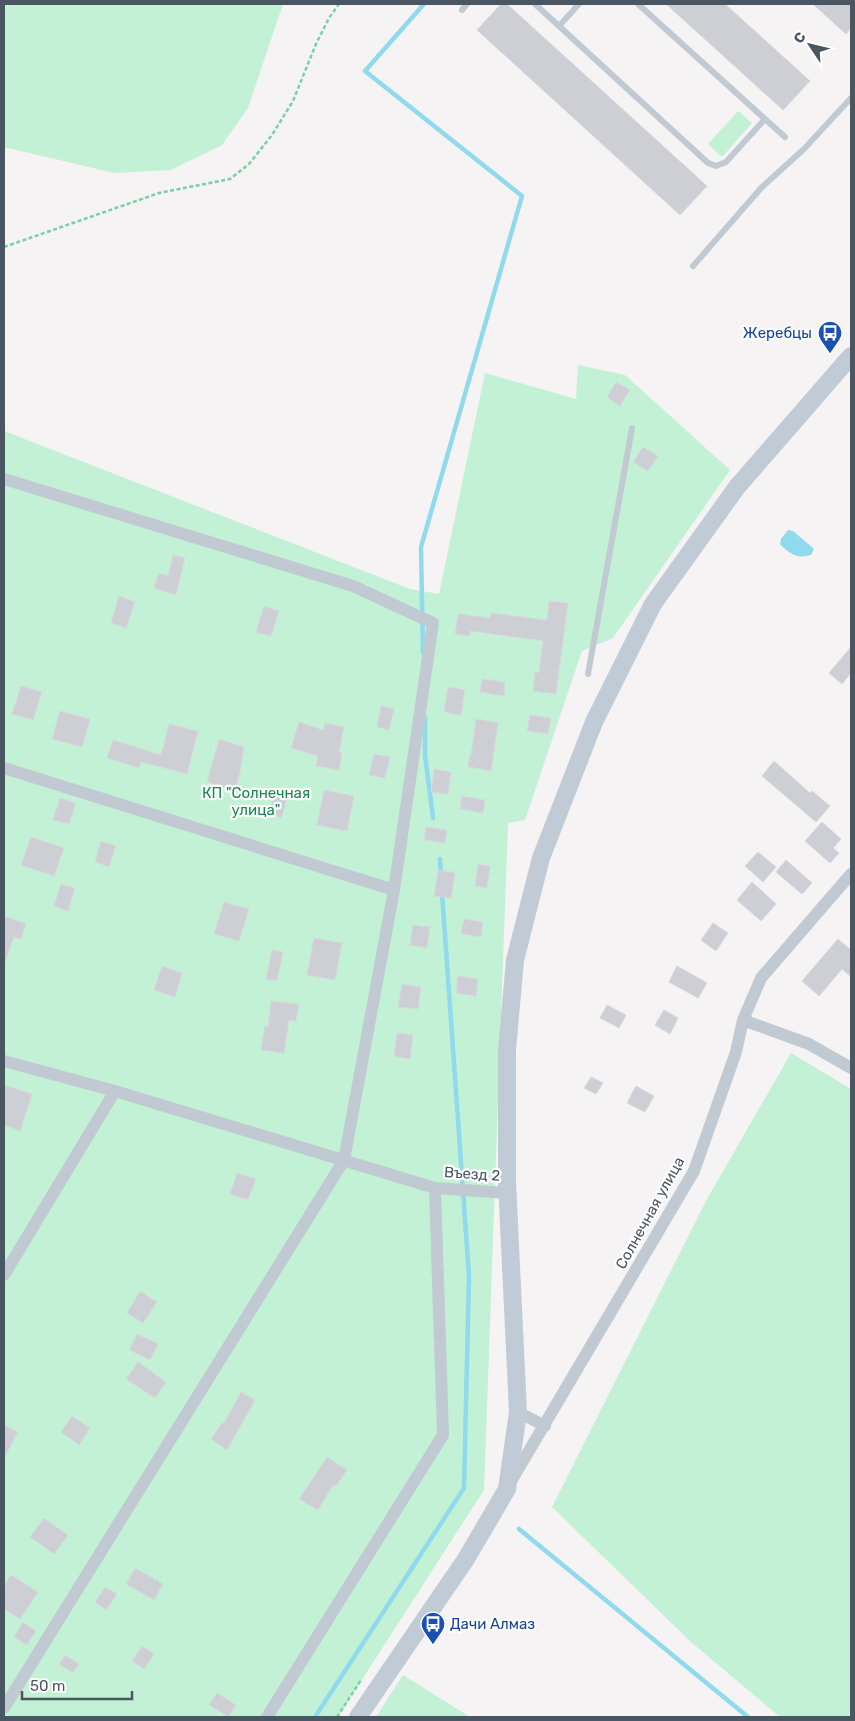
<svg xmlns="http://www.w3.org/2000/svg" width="855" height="1721" font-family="Rubik,sans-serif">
  <rect width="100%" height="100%" fill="#f5f3f3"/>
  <!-- green -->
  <path fill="#c3f1d5" d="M 4,4 L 283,4 L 248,108 L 222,145 L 171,170 L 114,173 L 4,147 Z
    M 738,111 L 752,123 L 722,157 L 708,144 Z
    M 578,365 L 625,375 L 730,470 L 613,638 L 582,651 L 525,820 L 508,823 L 484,1490 L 338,1717 L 4,1717 L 4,431 L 410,589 L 439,594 L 485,373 L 576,399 Z
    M 791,1053 L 851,1089 L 851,1717 L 780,1717 L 691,1642 L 552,1507 L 707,1199 Z
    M 403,1675 L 470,1717 L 376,1717 Z"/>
  <!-- water -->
  <path fill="#90daee" d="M 788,530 L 793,531 L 814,549 L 811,555 C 797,559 790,554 780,544 L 781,539 Z"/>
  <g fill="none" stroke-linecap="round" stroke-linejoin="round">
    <!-- stream -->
    <path stroke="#90daee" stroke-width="4.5" d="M 423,653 L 421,547 L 522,196 L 365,71 L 424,4
      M 425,718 L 425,755 L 433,818
      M 440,859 L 441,875
      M 519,1529 L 748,1717
      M 315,1717 L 464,1488 L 469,1276 L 442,893"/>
  </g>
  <!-- building -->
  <path fill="#cdcfd5" stroke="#d7d9de" d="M 501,4 L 507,4 L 707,186 L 680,215 L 477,30 Z
    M 666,4 L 725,4 L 810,81 L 783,110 Z
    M 813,4 L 851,4 L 851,28 L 846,34 Z
    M 616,382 L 630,390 L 620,406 L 607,397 Z
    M 643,447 L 658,456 L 648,471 L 633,462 Z
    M 173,555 L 185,558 L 176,595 L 154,588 L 159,573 L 168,576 Z
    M 119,596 L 135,602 L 126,628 L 111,623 Z
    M 549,601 L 568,603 L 556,694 L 533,691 L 535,672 L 539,672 L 543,641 L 470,631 L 469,636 L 455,634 L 458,614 L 490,618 L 491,613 L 547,620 Z
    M 264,606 L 279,611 L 271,636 L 256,632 Z
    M 851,647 L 851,673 L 842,684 L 829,673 Z
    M 482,679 L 505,682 L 504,696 L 480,692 Z
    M 21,686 L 42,692 L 33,720 L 12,714 Z
    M 448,687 L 465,690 L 461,715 L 444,712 Z
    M 381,706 L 394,709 L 389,730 L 377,727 Z
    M 60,711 L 90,719 L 82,747 L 52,739 Z
    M 530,715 L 551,718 L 548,734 L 527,731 Z
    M 476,719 L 498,723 L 491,771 L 468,767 L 470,754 L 471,755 Z
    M 299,722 L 323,730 L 325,723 L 344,727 L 339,752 L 342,752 L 339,770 L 316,766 L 318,756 L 291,748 Z
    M 169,724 L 198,731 L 187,774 L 141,762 L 139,768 L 107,758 L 113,740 L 161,755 Z
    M 219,739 L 244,747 L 240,772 L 235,791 L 207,782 Z
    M 374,754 L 390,757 L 385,778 L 369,775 Z
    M 774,761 L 810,793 L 812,791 L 830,806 L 816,822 L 762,776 Z
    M 434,769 L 451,772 L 448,794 L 431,792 Z
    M 324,790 L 354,796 L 347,831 L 317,825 Z
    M 275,792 L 288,796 L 281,818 L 269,814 Z
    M 462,796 L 485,800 L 483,813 L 460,809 Z
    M 60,798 L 76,803 L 69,824 L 53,820 Z
    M 822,822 L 841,839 L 833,848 L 839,853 L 830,863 L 805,841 Z
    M 426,827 L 447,830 L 445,843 L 424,840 Z
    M 31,837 L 64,848 L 54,876 L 21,865 Z
    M 101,841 L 116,846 L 109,867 L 95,862 Z
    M 758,852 L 776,867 L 763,882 L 745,866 Z
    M 786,860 L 812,883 L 802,894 L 776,872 Z
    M 478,864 L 490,866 L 487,888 L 475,886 Z
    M 438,870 L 455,873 L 451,898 L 434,896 Z
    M 752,882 L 776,904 L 761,921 L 737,900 Z
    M 61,884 L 75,888 L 68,911 L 54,906 Z
    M 224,902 L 249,909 L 239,941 L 214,934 Z
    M 4,916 L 26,924 L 21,939 L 14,937 L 5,962 L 4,962 Z
    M 464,919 L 483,922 L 481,937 L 461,934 Z
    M 713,923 L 728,933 L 716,951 L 701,940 Z
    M 413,925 L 430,927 L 427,948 L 410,945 Z
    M 314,938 L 342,943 L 335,980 L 307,975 Z
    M 838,939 L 851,950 L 851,977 L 842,969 L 819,996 L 802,981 Z
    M 272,950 L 283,952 L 277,981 L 266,979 Z
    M 162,966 L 182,973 L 175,997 L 154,990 Z
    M 677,966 L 707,983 L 698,998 L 669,982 Z
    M 458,976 L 478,979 L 476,996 L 456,993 Z
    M 402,984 L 421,987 L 418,1009 L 398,1007 Z
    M 271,1001 L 299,1004 L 296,1021 L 289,1020 L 284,1053 L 261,1050 L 265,1026 L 268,1027 Z
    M 607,1005 L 626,1015 L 619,1028 L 600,1018 Z
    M 664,1010 L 678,1018 L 670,1034 L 655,1025 Z
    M 397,1033 L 413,1035 L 410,1059 L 394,1056 Z
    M 591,1077 L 603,1083 L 596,1094 L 584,1088 Z
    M 4,1085 L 32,1094 L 20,1131 L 4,1125 Z
    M 636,1086 L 654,1096 L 645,1112 L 627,1103 Z
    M 237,1173 L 256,1179 L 248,1200 L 230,1194 Z
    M 140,1291 L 157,1302 L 143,1323 L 127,1313 Z
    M 137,1334 L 158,1344 L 150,1360 L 129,1350 Z
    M 138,1362 L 166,1382 L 155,1398 L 126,1379 Z
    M 241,1392 L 255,1400 L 227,1450 L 211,1439 L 222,1423 L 224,1423 Z
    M 72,1416 L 90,1428 L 79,1445 L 61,1432 Z
    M 4,1425 L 18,1432 L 4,1458 Z
    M 327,1457 L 347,1470 L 336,1486 L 333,1485 L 318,1510 L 299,1499 Z
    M 44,1518 L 68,1535 L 54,1554 L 30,1537 Z
    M 135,1568 L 163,1584 L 154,1600 L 126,1584 Z
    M 11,1575 L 38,1592 L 20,1619 L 4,1609 L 4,1586 Z
    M 105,1587 L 117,1594 L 106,1610 L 95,1602 Z
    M 23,1622 L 36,1631 L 27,1645 L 14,1637 Z
    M 142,1646 L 154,1654 L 144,1669 L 132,1661 Z
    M 65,1655 L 79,1664 L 73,1673 L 59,1664 Z
    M 217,1693 L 236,1705 L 229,1717 L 209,1705 Z"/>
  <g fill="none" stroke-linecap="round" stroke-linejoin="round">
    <!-- path -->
    <path stroke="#7ad0a6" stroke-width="2.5" stroke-dasharray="4 2.5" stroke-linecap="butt" d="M 4,247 L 159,193 L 230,179 L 249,164 L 272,135 L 293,101 L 316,44 L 329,18 L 339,4
      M 337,1717 L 361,1680"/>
    <!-- service -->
    <path stroke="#c1cad2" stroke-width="6" d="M 535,4 L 708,163 L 716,166 L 726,162 L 765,119 L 785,137
      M 638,4 L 765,119
      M 462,10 L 467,4
      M 559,26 L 579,4
      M 693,266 L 762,187 L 804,149 L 851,98
      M 588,674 L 632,428"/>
    <!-- minor -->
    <path stroke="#c1cad2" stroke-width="12" d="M 4,479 L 353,586 L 433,623 L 394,890
      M 4,768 L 394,890 L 344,1160 L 4,1708
      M 743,1020 L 809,1044 L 851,1068
      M 4,1061 L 115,1091 L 435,1188 L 507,1193
      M 4,1275 L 115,1091
      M 518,1412 L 545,1426
      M 510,1483 L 694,1171 L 736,1052 L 743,1020 L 761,978 L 851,874
      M 267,1717 L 443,1435 L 435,1188"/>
    <!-- secondary -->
    <path stroke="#c1cbd6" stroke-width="18" d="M 358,1717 L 466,1559 L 507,1489 L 518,1412 L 507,1182 L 507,1050 L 515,960 L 541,858 L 594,722 L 653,604 L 737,487 L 851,356"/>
  </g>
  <!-- icons -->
  <defs>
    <symbol id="bus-pin" viewBox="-11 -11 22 30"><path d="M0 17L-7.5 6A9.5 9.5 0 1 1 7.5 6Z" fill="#1a4fb4" stroke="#fff"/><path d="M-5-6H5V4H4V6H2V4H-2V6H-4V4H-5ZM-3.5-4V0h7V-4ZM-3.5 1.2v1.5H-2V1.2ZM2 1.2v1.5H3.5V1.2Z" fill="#fff"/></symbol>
  </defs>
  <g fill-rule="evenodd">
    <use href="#bus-pin" x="816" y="319" width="28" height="38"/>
    <use href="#bus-pin" x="419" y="1610" width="28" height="38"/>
  </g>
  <g text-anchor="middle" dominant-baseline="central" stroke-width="4.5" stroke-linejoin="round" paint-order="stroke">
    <!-- transit labels -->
    <g font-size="15" fill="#164399" stroke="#fff" text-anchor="end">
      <text x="812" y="333">Жеребцы</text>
      <text x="450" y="1624" text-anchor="start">Дачи Алмаз</text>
    </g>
    <!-- park labels -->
    <g font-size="15" fill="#17864f" stroke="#fff">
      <text x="256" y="793">КП "Солнечная<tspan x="256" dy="17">улица"</tspan></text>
    </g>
    <!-- street labels -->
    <g font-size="15" fill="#4a5661" stroke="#fff">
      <text transform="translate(472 1174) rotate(4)">Въезд 2</text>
      <text transform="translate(650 1213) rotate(-61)">Солнечная улица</text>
    </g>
  </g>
  <!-- border -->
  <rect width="855" height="1721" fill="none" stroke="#4a5661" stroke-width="10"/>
  <!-- north arrow -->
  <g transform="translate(810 45) rotate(305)" stroke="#ffffff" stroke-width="4" paint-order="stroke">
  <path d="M0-4L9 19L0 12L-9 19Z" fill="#4a5661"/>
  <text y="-8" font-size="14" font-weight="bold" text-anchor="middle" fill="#4a5661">С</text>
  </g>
  <!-- scale -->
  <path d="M22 1691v8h110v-8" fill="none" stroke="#4a5661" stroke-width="2.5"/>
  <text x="30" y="1691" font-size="15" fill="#4a5661" stroke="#ffffff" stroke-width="4" paint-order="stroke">50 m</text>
</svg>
